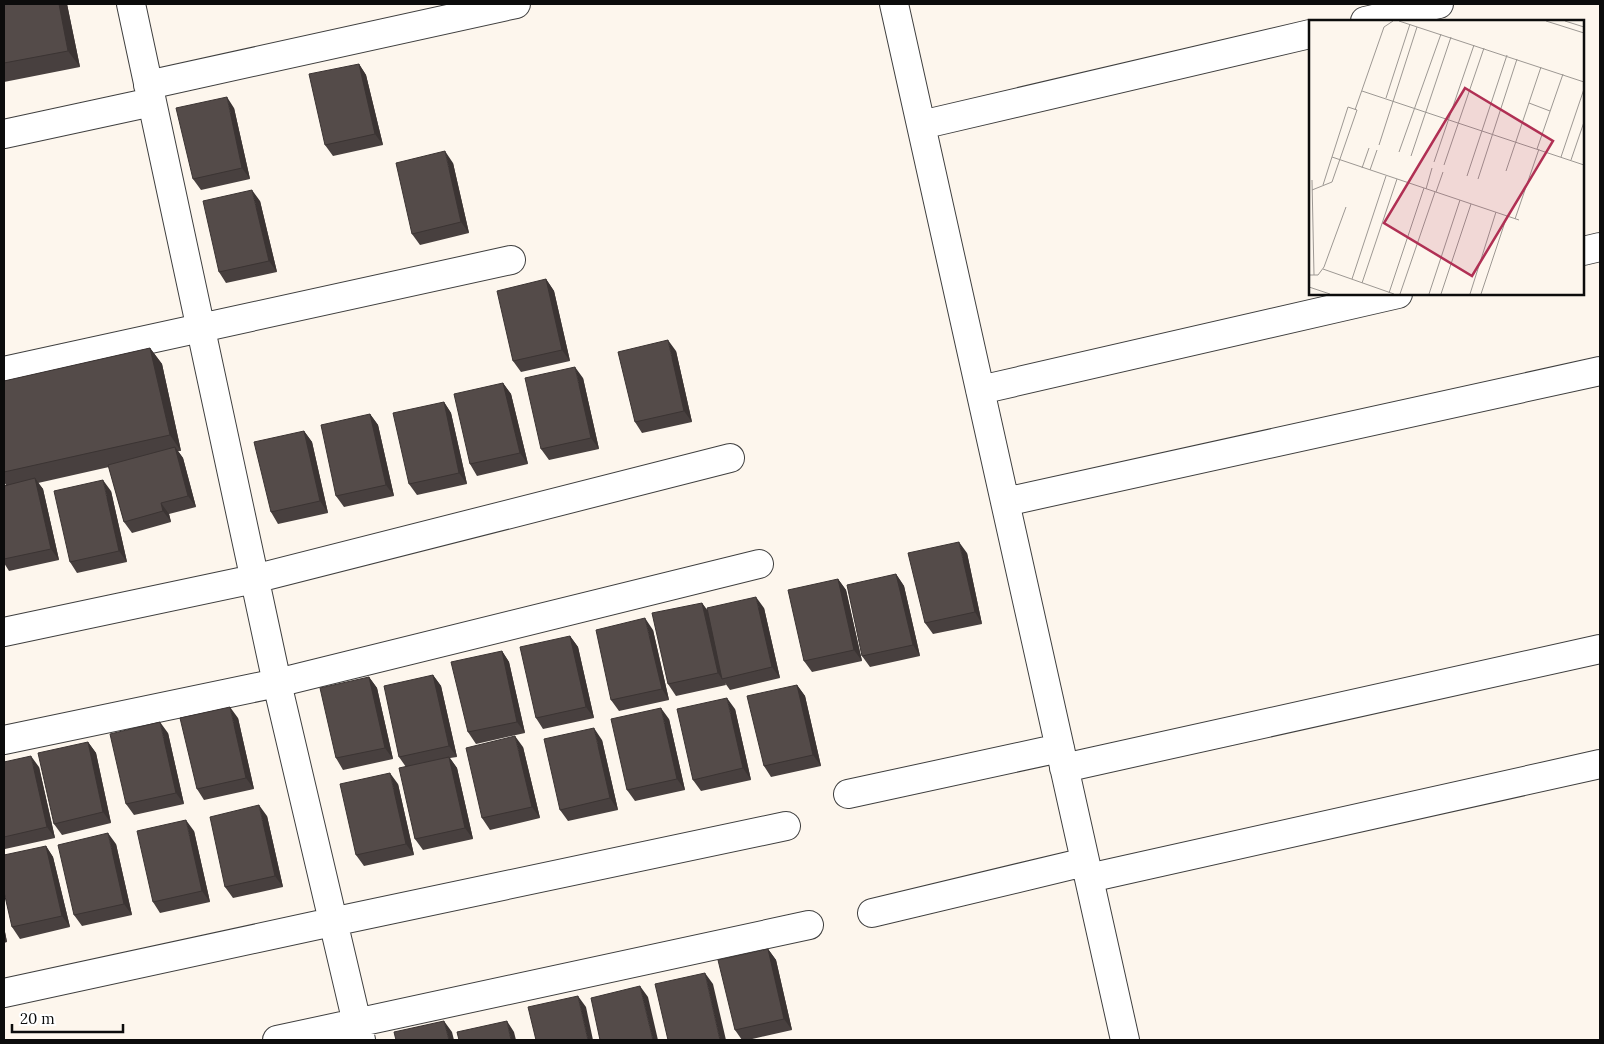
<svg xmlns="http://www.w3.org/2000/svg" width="1604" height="1044" font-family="Lora,serif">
  <rect width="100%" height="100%" fill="#fdf6ed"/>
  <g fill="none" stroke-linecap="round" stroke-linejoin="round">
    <defs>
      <path id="minor" d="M 131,4 L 277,683 L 361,1040
        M 894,4 L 1125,1040
        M 1365,21 L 1439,4
        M 148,85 L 516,4
        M 921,125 L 1310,34
        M 4,134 L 152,102
        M 1583,251 L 1600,247
        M 4,371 L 511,260
        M 980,390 L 1398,294
        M 1005,502 L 1600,371
        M 4,632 L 254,579 L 730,458
        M 4,740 L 277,683 L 759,564
        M 1064,768 L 1600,649
        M 848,794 L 1060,748
        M 1089,878 L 1600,764
        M 872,913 L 1085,862
        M 4,993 L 332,922 L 786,826
        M 277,1040 L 809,925"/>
    </defs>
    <!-- minor casing -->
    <use href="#minor" stroke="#3f3f3f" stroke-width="30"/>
    <!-- minor -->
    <use href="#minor" stroke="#fff" stroke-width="28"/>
  </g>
  <!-- wall -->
  <path fill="#48403f" d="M 4,4 L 67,4 L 80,67 L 4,82 Z
    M 359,64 L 366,75 L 383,145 L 333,156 L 325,145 Z
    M 234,108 L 250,179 L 201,190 L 193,179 Z
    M 453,163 L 469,233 L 420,245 L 412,234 Z
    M 260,201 L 277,272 L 226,283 L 219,272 Z
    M 546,279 L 554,291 L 570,361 L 521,372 L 513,361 Z
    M 150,348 L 162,364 L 181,451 L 178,451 L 183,458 L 196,507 L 169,514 L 171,522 L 132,533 L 124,522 L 109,467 L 38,483 L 43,489 L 59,560 L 9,571 L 4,563 L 4,486 L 6,485 L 4,482 L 4,381 Z
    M 676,351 L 692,422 L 642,433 L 635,422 Z
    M 583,378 L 599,449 L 549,460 L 541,449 Z
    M 503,383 L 511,394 L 528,464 L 477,476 L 470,464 Z
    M 444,402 L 451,413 L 467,484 L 417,495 L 409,484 Z
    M 370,414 L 378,425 L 394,496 L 344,507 L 336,496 Z
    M 304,431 L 312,442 L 328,513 L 278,524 L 271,512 Z
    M 111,491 L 127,562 L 77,573 L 70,562 Z
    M 967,553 L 982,624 L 933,634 L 925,623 Z
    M 896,574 L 904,586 L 920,656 L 870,667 L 862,656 Z
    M 838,579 L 846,590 L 862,661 L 812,672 L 804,661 Z
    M 702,603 L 707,610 L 764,608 L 780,678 L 730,690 L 725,683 L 726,685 L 676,696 L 668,684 Z
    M 653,630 L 669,700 L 619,711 L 611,700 Z
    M 570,636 L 578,647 L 594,718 L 543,729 L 536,718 Z
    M 502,651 L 509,662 L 525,733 L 476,744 L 468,732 Z
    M 433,675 L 441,686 L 457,757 L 450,758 L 457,768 L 473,839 L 423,850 L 415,839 L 406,767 L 399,757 Z
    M 369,677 L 377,688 L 393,759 L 343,770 L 336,758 Z
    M 797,685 L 805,696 L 821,766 L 771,777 L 764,766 Z
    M 735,709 L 751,780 L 701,791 L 693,780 Z
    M 238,718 L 254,789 L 204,800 L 197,789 Z
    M 669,719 L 685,790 L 635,801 L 627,790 Z
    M 168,733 L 184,804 L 134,815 L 126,804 Z
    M 602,740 L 618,810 L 568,821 L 560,810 Z
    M 88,742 L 96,753 L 111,823 L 62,835 L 54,824 Z
    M 523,747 L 540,818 L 490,830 L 482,818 Z
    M 4,762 L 39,767 L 55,838 L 5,849 L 4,847 Z
    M 398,784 L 414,855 L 364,866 L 356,855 Z
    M 267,816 L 283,887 L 233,898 L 225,887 Z
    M 194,831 L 210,902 L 160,913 L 153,902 Z
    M 116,844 L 132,915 L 82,926 L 74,915 Z
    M 46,846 L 53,857 L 70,927 L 20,939 L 12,927 Z
    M 4,927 L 7,942 L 4,943 Z
    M 768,949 L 776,960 L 792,1030 L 748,1040 L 742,1040 L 735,1030 Z"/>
  <!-- shaded-wall -->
  <path fill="#3b3433" d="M 59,4 L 67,4 L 80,67 L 68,51 Z
    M 359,64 L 366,75 L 383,145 L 375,134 Z
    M 227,97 L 234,108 L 250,179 L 242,168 Z
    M 445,151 L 453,163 L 469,233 L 461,222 Z
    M 252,190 L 260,201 L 277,272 L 269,261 Z
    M 546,279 L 554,291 L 570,361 L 562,350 Z
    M 668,340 L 676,351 L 692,422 L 684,411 Z
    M 150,348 L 162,364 L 181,451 L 170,435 Z
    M 575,367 L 583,378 L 599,449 L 591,438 Z
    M 503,383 L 511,394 L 528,464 L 520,453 Z
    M 444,402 L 451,413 L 467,484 L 459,473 Z
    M 370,414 L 378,425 L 394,496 L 386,485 Z
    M 304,431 L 312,442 L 328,513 L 320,501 Z
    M 175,447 L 183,458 L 196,507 L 188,496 Z
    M 35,478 L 43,489 L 59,560 L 51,549 Z
    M 103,480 L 111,491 L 127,562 L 119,551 Z
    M 161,503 L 169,514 L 171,522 L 163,511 Z
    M 959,542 L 967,553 L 982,624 L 975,612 Z
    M 896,574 L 904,586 L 920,656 L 913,645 Z
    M 838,579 L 846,590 L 862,661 L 854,650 Z
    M 756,597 L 764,608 L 780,678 L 772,667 Z
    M 702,603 L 710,614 L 722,679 L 726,685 L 718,673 Z
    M 645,618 L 653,630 L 669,700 L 662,689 Z
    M 570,636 L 578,647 L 594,718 L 586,707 Z
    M 502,651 L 509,662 L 525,733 L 517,722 Z
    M 433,675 L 441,686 L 457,757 L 449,746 Z
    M 369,677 L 377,688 L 393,759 L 385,748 Z
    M 797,685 L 805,696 L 821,766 L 813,755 Z
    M 727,698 L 735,709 L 751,780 L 743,768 Z
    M 230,707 L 238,718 L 254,789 L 246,778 Z
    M 661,708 L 669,719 L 685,790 L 677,779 Z
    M 160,722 L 168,733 L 184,804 L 176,793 Z
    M 594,728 L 602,740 L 618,810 L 610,798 Z
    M 515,736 L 523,747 L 540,818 L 532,807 Z
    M 88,742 L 96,753 L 111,823 L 103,812 Z
    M 31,756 L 39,767 L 55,838 L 47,827 Z
    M 449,757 L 457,768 L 473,839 L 465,828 Z
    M 390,773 L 398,784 L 414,855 L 406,844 Z
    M 259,805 L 267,816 L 283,887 L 275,876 Z
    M 186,820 L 194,831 L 210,902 L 202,891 Z
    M 108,833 L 116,844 L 132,915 L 124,904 Z
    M 46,846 L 53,857 L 70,927 L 62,916 Z
    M 4,927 L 7,942 L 4,937 Z
    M 768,949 L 776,960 L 792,1030 L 784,1019 Z
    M 705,973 L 713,984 L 726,1040 L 720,1040 Z
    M 640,986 L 648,997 L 658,1040 L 653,1040 Z
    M 578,996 L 586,1007 L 593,1040 L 588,1040 Z
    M 444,1021 L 452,1032 L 454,1040 L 449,1040 Z
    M 507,1021 L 514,1032 L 516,1040 L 511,1040 Z"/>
  <!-- building -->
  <path fill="#544b49" stroke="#3b3433" d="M 4,4 L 59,4 L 68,51 L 4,63 Z
    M 359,64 L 375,134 L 325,145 L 309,74 Z
    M 227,97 L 242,168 L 193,179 L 176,108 Z
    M 445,151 L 461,222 L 412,234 L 396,163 Z
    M 252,190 L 269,261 L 219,272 L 203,201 Z
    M 546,279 L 562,350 L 513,361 L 497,291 Z
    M 668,340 L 684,411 L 635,422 L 618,352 Z
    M 150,348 L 170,435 L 4,472 L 4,381 Z
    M 575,367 L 591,438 L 541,449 L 525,378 Z
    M 503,383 L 520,453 L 470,464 L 454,394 Z
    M 444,402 L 459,473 L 409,484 L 393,413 Z
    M 370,414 L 386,485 L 336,496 L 321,425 Z
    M 304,431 L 320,501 L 271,512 L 254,442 Z
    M 175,447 L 188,496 L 161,503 L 163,511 L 124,522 L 108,465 Z
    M 35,478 L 51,549 L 4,559 L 4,486 Z
    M 103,480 L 119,551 L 70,562 L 54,491 Z
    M 959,542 L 975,612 L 925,623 L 908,553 Z
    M 896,574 L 913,645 L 862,656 L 847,585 Z
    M 838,579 L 854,650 L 804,661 L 788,590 Z
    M 756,597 L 772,667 L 722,679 L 707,608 Z
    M 702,603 L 718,673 L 668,684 L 652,613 Z
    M 645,618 L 662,689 L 611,700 L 596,630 Z
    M 570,636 L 586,707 L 536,718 L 520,647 Z
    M 502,651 L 517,722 L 468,732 L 451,662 Z
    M 433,675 L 449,746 L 399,757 L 384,686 Z
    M 369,677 L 385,748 L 336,758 L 320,688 Z
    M 797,685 L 813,755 L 764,766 L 747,696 Z
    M 727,698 L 743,768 L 693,780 L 677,709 Z
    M 230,707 L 246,778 L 197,789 L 180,718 Z
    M 661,708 L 677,779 L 627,790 L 611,719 Z
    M 160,722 L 176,793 L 126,804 L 110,734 Z
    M 594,728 L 610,798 L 560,810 L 544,739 Z
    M 515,736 L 532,807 L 482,818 L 466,748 Z
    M 88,742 L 103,812 L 54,824 L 38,753 Z
    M 31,756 L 47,827 L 4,837 L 4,762 Z
    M 449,757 L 465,828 L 415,839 L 399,768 Z
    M 390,773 L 406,844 L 356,855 L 340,784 Z
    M 259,805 L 275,876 L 225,887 L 210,817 Z
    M 186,820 L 202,891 L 153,902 L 137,831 Z
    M 108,833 L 124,904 L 74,915 L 58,845 Z
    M 46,846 L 62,916 L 12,927 L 4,892 L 4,855 Z
    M 768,949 L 784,1019 L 735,1030 L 718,960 Z
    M 705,973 L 720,1040 L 668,1040 L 655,984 Z
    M 640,986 L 653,1040 L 600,1040 L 591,998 Z
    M 578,996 L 588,1040 L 536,1040 L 528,1007 Z
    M 444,1021 L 449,1040 L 396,1040 L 394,1032 Z
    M 507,1021 L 511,1040 L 459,1040 L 457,1032 Z"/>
  <!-- overview -->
  <g transform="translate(1309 20)">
    <rect width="275" height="275" fill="#fdf6ed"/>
    <path fill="none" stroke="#9d9893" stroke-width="1" d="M 90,1 L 275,62M 237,1 L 275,13M 256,1 L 275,7M 53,71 L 275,145M 77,78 L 101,4M 220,83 L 241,91M 46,90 L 75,7 L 84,1M 70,125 L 108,7M 228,129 L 254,54M 90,132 L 132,14M 102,136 L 142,17M 23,137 L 210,200M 252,137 L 275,69M 262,140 L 275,102M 125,142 L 165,25M 135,145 L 175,28M 53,148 L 60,128M 61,150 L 68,130M 197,151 L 232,47M 158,156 L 198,35M 169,159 L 208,39M 3,160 L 5,255M 117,169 L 123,148M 3,170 L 23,162 L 48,90 L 39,87 L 14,165M 127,172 L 134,152M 206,199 L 230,129M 14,249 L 85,274M 0,255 L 9,255 L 15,247 L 37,187M 43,259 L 77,156M 53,263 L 88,159M 0,267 L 21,274M 80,273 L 115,168M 91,274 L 126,172M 120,274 L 151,180M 132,274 L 162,184M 161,274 L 187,192M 172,274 L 198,196"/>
    <path fill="#b03054" fill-opacity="0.15" stroke="#b03054" stroke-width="2.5" d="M 156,68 L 244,121 L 163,256 L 75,203 Z"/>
    <rect width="275" height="275" fill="none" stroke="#0c0c0c" stroke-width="2.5"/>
  </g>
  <!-- border -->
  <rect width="1604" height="1044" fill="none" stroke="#0c0c0c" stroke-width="10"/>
  <!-- scale -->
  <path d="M12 1024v8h111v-8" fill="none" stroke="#0c0c0c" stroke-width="2.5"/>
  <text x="20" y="1024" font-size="15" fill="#0c0c0c" stroke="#ffffff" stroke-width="4" paint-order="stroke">20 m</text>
</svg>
